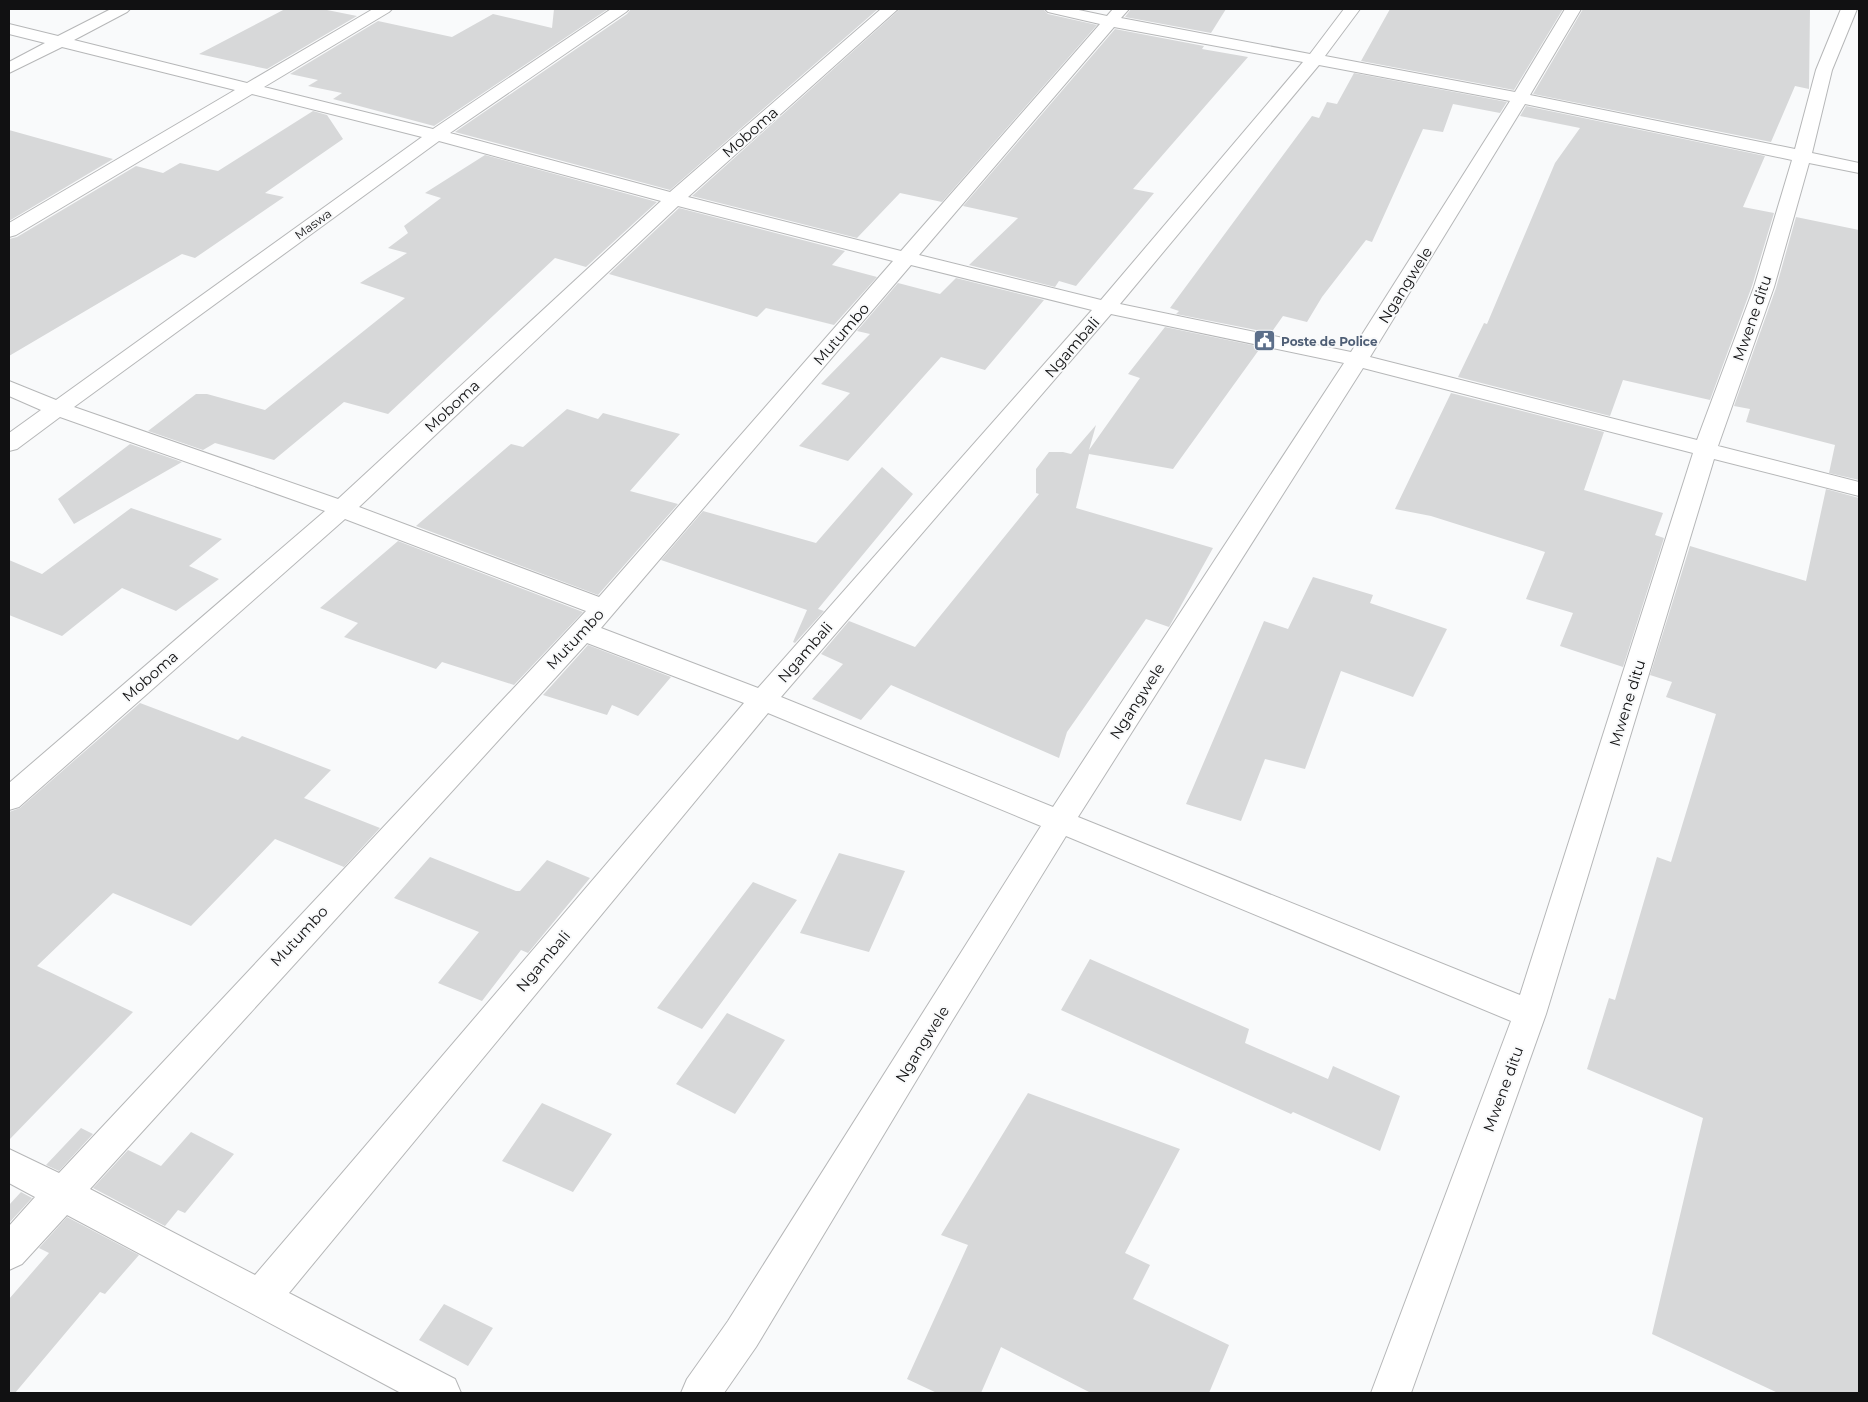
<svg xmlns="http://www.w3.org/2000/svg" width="1868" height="1402" font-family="Montserrat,sans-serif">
  <rect width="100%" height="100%" fill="#f9fafb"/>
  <!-- building -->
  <path fill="#d7d8d9" d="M 285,9 L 322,9 L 357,16 L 267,69 L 199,54 Z
    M 554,9 L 608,9 L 434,126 L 333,99 L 342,93 L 308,86 L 318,80 L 290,74 L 378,21 L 452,37 L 493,14 L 552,28 Z
    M 631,9 L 878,9 L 670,190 L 455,132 L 627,14 Z
    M 900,9 L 1043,9 L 1048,14 L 1097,25 L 942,202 L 900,193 L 857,238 L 692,196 Z
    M 1131,9 L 1226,9 L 1211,33 L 1125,17 Z
    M 1390,9 L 1563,9 L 1514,90 L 1361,61 Z
    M 1583,9 L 1810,9 L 1809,89 L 1795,86 L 1771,142 L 1533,94 Z
    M 1115,29 L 1204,46 L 1202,49 L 1248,57 L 1133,189 L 1154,193 L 1076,286 L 1059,281 L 1055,287 L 969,265 L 1018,218 L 963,206 Z
    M 1354,73 L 1507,102 L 1500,113 L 1453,104 L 1443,132 L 1423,129 L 1372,242 L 1366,240 L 1322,297 L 1307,322 L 1283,316 L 1271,333 L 1176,314 L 1179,311 L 1170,308 L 1312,116 L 1319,118 L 1327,102 L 1337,104 Z
    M 1526,106 L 1765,156 L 1743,207 L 1774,213 L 1752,286 L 1710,400 L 1623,380 L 1610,416 L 1458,377 L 1484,323 L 1487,324 L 1555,163 L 1580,128 L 1520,116 Z
    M 313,111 L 327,115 L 343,139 L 265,193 L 284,197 L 195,258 L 182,254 L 9,356 L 9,239 L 17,237 L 136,166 L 163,173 L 180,163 L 218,171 Z
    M 9,130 L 113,159 L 9,221 Z
    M 485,155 L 657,202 L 586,267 L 555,258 L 388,414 L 344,402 L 274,460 L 215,443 L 203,450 L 148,431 L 196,394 L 207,394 L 265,410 L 405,298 L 360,283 L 407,253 L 388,248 L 408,233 L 404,226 L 441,198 L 425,193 Z
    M 679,208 L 845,251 L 832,265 L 877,277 L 834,325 L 766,308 L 757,317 L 609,274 Z
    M 1796,217 L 1859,230 L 1859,480 L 1829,473 L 1835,445 L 1746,422 L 1750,409 L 1734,406 L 1776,288 Z
    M 956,278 L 1044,300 L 985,370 L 941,357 L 848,461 L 799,446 L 850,393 L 821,384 L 870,334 L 857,331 L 898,283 L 940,294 Z
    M 1165,327 L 1261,347 L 1173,469 L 1089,454 L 1076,508 L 1213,548 L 1169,627 L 1146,619 L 1067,732 L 1059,758 L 891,685 L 861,720 L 812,699 L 843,664 L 821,654 L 849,621 L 915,647 L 1039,494 L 1036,493 L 1036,469 L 1049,452 L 1063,452 L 1071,454 L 1096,425 L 1089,450 L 1140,378 L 1128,374 Z
    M 1451,393 L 1604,432 L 1584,490 L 1663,513 L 1655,535 L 1664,538 L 1623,667 L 1560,646 L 1573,613 L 1526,599 L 1545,552 L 1431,516 L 1395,509 Z
    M 567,409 L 598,419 L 603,413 L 680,434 L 630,491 L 678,504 L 598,595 L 416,526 L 511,444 L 523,447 Z
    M 130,444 L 182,462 L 74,524 L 58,499 Z
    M 882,467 L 913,494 L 818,609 L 824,611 L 795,643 L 793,642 L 807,610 L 661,560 L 703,511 L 816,543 Z
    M 1826,489 L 1859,498 L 1859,1393 L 1778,1393 L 1652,1334 L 1703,1118 L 1587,1069 L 1609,998 L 1615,1000 L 1657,857 L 1671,862 L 1716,714 L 1666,697 L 1672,682 L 1650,675 L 1690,546 L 1806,581 Z
    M 131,508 L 222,539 L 189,566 L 219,579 L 176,611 L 122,588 L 62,636 L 9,615 L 9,560 L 42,574 Z
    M 398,541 L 583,612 L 514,685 L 442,662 L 436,669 L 344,637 L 358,623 L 320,608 Z
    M 1313,577 L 1373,595 L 1370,603 L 1447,629 L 1413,697 L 1341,671 L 1305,769 L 1265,759 L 1241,821 L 1186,804 L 1264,621 L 1288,629 Z
    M 588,645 L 671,677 L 638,716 L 612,705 L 607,715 L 543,695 Z
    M 140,703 L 238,740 L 242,736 L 331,770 L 304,798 L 380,828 L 344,867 L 275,839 L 191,926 L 113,893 L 37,966 L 133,1012 L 9,1140 L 9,812 L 20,808 Z
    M 839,853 L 905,871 L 869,952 L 800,933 Z
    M 430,857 L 516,891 L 520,891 L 547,860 L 590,878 L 528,953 L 521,950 L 482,1001 L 438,983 L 479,932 L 394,898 Z
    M 753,882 L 797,900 L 702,1029 L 657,1008 Z
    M 1090,959 L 1249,1029 L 1245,1043 L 1328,1079 L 1333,1066 L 1400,1096 L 1380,1151 L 1293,1112 L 1291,1114 L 1061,1010 Z
    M 727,1013 L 785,1040 L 735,1114 L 676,1084 Z
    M 1028,1093 L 1180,1149 L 1125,1253 L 1150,1265 L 1133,1299 L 1229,1345 L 1209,1393 L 1091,1393 L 1001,1347 L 981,1393 L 937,1393 L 907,1379 L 968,1245 L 941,1235 Z
    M 542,1103 L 612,1134 L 573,1192 L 502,1161 Z
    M 81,1128 L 93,1134 L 59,1171 L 46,1165 Z
    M 191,1132 L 234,1154 L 185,1213 L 178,1210 L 165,1226 L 93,1188 L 128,1150 L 161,1166 Z
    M 21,1192 L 32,1198 L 9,1223 L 9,1205 Z
    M 67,1217 L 139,1255 L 105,1294 L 100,1292 L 15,1393 L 9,1393 L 9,1299 L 49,1253 L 39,1248 Z
    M 444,1304 L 493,1328 L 468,1366 L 419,1340 Z"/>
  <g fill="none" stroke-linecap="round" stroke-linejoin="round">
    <defs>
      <path id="minor" d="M 111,9 L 130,9 L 127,12 L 74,40 L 247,83 L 373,9 L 392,9 L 389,12 L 264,87 L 433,129 L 611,9 L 629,9 L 626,12 L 450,133 L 670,192 L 881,9 L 898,9 L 688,197 L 901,251 L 1100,24 L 1048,12 L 1045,9 L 1074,9 L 1107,16 L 1113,9 L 1129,9 L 1121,18 L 1310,54 L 1344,9 L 1360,9 L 1325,56 L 1515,92 L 1565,9 L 1581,9 L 1530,95 L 1795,149 L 1816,70 L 1841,9 L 1857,9 L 1832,70 L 1812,153 L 1859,163 L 1859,173 L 1809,163 L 1774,287 L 1718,446 L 1859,482 L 1859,496 L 1714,459 L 1546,1014 L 1411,1393 L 1371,1393 L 1511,1021 L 1066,836 L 952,1021 L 756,1347 L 724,1393 L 681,1393 L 687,1379 L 728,1321 L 1041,826 L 768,713 L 289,1293 L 455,1379 L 461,1393 L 401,1393 L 67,1215 L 22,1264 L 9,1270 L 9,1226 L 35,1197 L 9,1183 L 9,1149 L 59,1173 L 586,611 L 345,519 L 19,807 L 9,810 L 9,783 L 325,511 L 60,417 L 17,449 L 9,451 L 9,433 L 41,410 L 9,396 L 9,381 L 56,400 L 422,137 L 252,94 L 16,235 L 9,237 L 9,223 L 235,90 L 62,47 L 9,73 L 9,62 L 45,43 L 9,34 L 9,24 L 58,36 ZM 1114,27 L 1303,62 L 1101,300 L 919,255 ZM 1319,65 L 1510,101 L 1351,352 L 1120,304 ZM 1525,104 L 1792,160 L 1754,287 L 1697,440 L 1370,357 ZM 439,141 L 661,201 L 338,499 L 74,407 ZM 678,206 L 893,261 L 599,597 L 359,507 ZM 911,265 L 1092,310 L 758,688 L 601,628 ZM 1111,314 L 1344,363 L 1053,807 L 781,697 ZM 1363,368 L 1693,453 L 1520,995 L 1078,817 ZM 587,643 L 744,703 L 255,1275 L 90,1189 Z"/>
    </defs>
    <!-- minor casing -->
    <use href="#minor" stroke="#b6b7b8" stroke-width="2"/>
    <!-- minor -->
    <use href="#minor" fill="#fff" fill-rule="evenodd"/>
  </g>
  <!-- icons -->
  <defs>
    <symbol id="civic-square" viewBox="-11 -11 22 22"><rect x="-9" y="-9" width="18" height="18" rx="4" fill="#5c6f8a" stroke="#f9fafb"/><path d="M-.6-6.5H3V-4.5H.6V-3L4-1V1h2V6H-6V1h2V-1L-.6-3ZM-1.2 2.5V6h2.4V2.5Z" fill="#fff"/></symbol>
  </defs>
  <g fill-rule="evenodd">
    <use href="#civic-square" x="1252" y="328" width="25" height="25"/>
  </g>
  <g text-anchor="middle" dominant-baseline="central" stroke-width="4" stroke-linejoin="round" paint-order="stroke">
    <!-- far-street labels -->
    <g font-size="12" fill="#111112" stroke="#f9fafb">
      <text transform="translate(313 224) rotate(-36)">Maswa</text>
    </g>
    <!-- far-service labels -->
    <g font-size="12" font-weight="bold" fill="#4e5e75" stroke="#f9fafb" text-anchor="start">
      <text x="1281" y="341">Poste de Police</text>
    </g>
    <!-- street labels -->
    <g font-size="15" fill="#111112" stroke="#f9fafb">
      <text transform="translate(750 132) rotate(-41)">Moboma</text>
      <text transform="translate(1405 285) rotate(-58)">Ngangwele</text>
      <text transform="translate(1752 318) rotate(-71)">Mwene ditu</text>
      <text transform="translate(841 334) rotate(-49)">Mutumbo</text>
      <text transform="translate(1072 347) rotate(-49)">Ngambali</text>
      <text transform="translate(452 406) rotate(-43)">Moboma</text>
      <text transform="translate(575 639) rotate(-47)">Mutumbo</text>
      <text transform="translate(805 652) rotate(-49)">Ngambali</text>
      <text transform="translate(150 676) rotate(-41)">Moboma</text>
      <text transform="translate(1137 701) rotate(-57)">Ngangwele</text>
      <text transform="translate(1627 703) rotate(-73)">Mwene ditu</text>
      <text transform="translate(299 936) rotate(-47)">Mutumbo</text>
      <text transform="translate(543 961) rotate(-50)">Ngambali</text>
      <text transform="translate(922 1044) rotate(-58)">Ngangwele</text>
      <text transform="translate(1503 1089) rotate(-70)">Mwene ditu</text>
    </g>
  </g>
  <!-- border -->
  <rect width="1868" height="1402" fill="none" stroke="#111112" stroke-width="20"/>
</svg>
